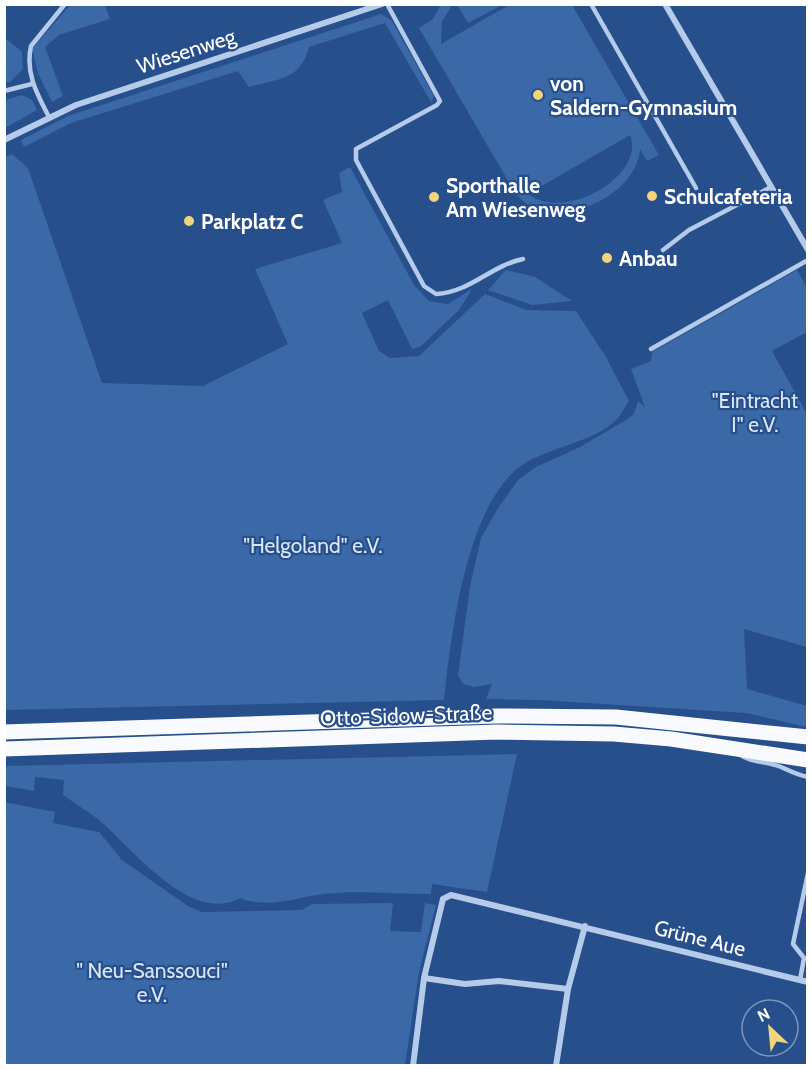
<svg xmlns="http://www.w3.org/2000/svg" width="812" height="1070" font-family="Cabin,sans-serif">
  <rect width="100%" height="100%" fill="#274f8b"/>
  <!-- green -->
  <path fill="#3b68a7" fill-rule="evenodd" d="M 441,4 L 452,5 L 442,22 L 441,44 L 509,5 L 572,5 L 659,155 L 647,161 L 640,149 C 637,195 565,228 527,204 C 517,198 513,188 507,179 L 419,28 L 433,19 ZM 630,135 C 646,176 565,222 528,194 Z
    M 70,5 L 105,5 L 110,19 L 59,35 L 45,47 L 63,96 L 52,102 L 38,73 L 32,49 Z
    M 457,5 L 502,5 L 468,23 Z
    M 381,14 L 392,21 L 434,96 L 431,102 L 385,23 L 309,47 C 301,80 278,79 249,87 L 238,71 L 71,123 L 24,147 L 21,140 L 68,116 Z
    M 4,37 L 22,52 L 23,69 L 10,82 L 5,82 Z
    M 22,95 L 32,100 L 37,110 L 5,128 L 5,100 Z
    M 12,154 L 28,168 L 102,383 L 203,386 L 288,344 L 255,269 L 342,243 L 323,200 L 342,192 L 339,173 L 350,167 L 414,285 L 429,301 L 448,304 L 472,289 L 459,310 L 420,347 L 412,349 L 388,300 L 362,313 L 379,351 L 390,358 L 419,356 L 485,294 L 526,310 L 576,311 L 606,357 L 629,401 C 625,407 621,415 616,420 C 595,441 550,448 525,463 C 466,501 451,635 444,700 L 5,710 L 4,157 Z
    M 506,270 L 535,277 L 572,301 L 532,305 L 488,290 Z
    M 797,270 L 807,288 L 807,332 L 772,351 L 807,414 L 807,647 L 744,629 L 747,689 L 807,706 L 807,727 L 746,713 L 540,700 L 486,699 L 492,684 L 474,687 L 463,684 L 458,675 L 470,586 L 481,538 L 498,508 L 518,480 L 536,467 L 578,448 L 628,419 L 634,413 L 638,401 L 645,407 L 631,369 L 651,361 L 652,352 Z
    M 517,754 L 487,892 L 432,884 L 431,894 C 396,894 358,890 323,894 C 295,898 267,909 240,898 C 191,925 134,850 101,822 C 90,812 75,804 63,795 L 64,780 L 35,777 L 34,791 L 5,786 L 5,766 Z
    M 4,802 L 55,812 L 53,823 L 99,832 L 122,860 L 188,906 L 202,912 L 302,910 L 312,904 L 393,903 L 390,931 L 421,932 L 425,903 L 436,905 L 419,972 L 405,1065 L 5,1065 Z"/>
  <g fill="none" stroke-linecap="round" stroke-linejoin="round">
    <!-- lane -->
    <path stroke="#b5cbea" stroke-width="4.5" d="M 387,4 L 440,101 L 437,105 L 356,149 L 356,160 L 424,286 L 436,294 C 471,292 490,266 523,259
      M 591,4 L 696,188
      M 4,91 L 32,84
      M 49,117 C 37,94 25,73 31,46 L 65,4
      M 663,250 L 689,230 L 771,187
      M 651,349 L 808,260
      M 739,754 C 751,763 767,761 781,767 C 790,771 797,775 808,777
      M 800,980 L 804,958 L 793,944 L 808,873"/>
    <!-- street -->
    <path stroke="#b5cbea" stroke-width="6" d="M 665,4 L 808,250
      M 4,140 L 76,105 L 382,4
      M 424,978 L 465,984 L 499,981 L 568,989
      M 413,1066 L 424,978 L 443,899 L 451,895 L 808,982
      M 556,1066 L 568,989 L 585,926"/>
    <!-- primary -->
    <path stroke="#f8fafe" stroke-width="15" d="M 4,732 L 496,716 L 616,717 L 808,737
      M 4,749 L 497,732 L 614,734 L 671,739 L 808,760"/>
  </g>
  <!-- markers -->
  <g fill="#f2d47b" stroke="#274f8b" stroke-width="2">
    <circle cx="538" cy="95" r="6"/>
    <circle cx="652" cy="196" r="6"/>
    <circle cx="434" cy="197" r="6"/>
    <circle cx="189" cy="221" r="6"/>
    <circle cx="607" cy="258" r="6"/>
  </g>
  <g text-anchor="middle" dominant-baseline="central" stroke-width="4.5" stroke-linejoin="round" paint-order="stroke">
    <!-- street labels -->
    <g font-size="21" fill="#fff" stroke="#274f8b">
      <text transform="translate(186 51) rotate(-18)">Wiesenweg</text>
      <text transform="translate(406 715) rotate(-2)">Otto-Sidow-Straße</text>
      <text transform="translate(700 938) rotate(14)">Grüne Aue</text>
    </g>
    <!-- poi labels -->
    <g font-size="21" font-weight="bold" fill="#fff" stroke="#274f8b" text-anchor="start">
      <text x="550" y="83">von<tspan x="550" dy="24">Saldern-Gymnasium</tspan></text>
      <text x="446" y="185">Sporthalle<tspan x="446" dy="24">Am Wiesenweg</tspan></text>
      <text x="664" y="196">Schulcafeteria</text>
      <text x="201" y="221">Parkplatz C</text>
      <text x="619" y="258">Anbau</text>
    </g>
    <!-- park labels -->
    <g font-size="21" fill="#d9e6f7" stroke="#274f8b">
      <text x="755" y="400">"Eintracht<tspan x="755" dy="24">I" e.V.</tspan></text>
      <text x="313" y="545">"Helgoland" e.V.</text>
      <text x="152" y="970">" Neu-Sanssouci"<tspan x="152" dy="24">e.V.</tspan></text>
    </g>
  </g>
  <!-- border -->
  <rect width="812" height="1070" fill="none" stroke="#ffffff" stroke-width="12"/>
  <!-- north arrow -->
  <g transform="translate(770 1028) rotate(334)"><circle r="28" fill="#274f8b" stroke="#7d95b9" stroke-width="1.5"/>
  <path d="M0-4.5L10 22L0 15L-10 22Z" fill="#f2d47b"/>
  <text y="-9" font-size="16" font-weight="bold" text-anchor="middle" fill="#ffffff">N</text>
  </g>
</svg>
